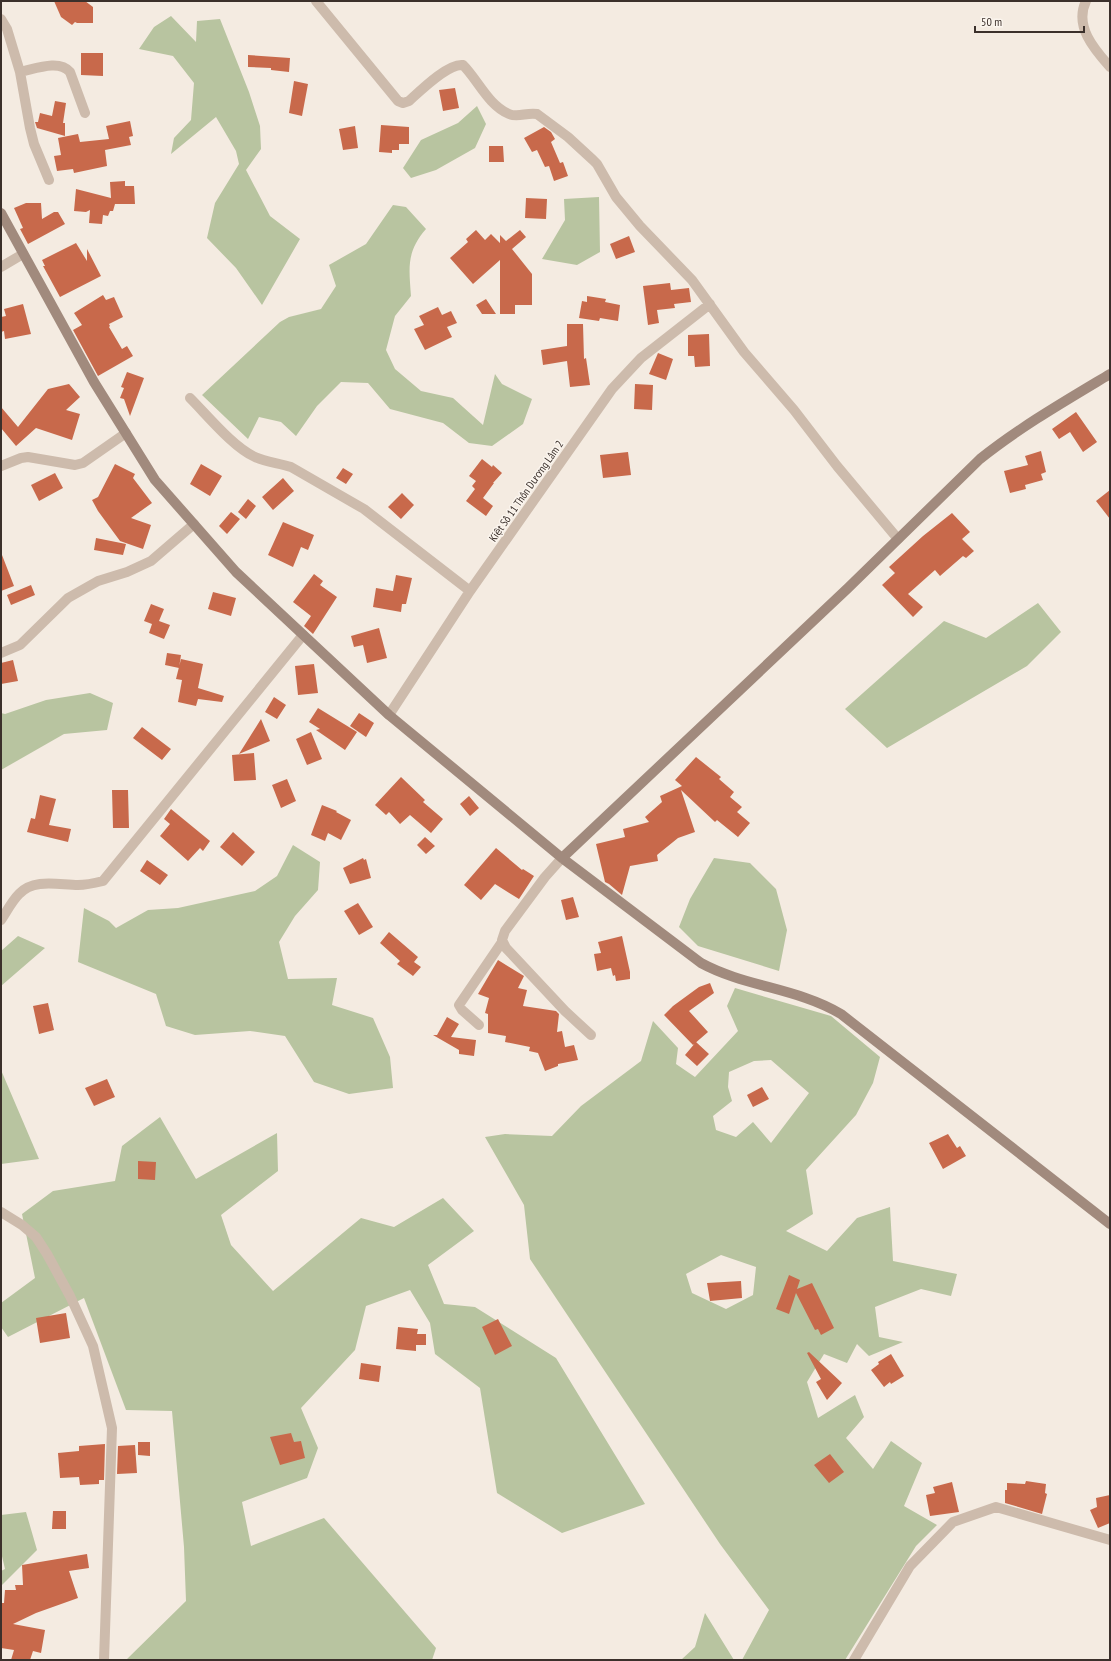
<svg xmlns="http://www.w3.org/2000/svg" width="1111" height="1661" font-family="'PT Sans Narrow',sans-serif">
  <rect width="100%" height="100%" fill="#f4ebe1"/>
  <!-- green -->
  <path fill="#b8c4a0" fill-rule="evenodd" d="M 171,16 L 196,42 L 197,21 L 220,19 L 249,92 L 260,126 L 261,149 L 246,170 L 270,216 L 300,239 L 262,305 L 236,268 L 207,238 L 215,203 L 239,164 L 236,151 L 216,117 L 171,154 L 174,138 L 191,120 L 194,83 L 173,56 L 139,49 L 154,27 Z
    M 477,106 L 486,124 L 475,148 L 436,170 L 411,178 L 403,168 L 421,140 L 458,123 Z
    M 599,197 L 600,252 L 577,265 L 542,259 L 565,220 L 564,199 Z
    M 393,205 L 406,207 L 426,229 C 406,252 409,268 411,296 L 395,316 L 386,350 L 395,369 L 421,391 L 453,398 L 483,425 L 495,374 L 502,384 L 532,399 L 523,424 L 492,446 L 469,443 L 443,423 L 390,409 L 368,383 L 341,382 L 317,406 L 296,436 L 281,422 L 259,417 L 248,439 L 202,395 L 280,322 L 289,317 L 321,309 L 336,286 L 329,265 L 366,244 Z
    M 1038,603 L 1061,632 L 1027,666 L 887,748 L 845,709 L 944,621 L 986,638 Z
    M 90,693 L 113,703 L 107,730 L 64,734 L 1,770 L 1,713 L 5,714 L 46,700 Z
    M 293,845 L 320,862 L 318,890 L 295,916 L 279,942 L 288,979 L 337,978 L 332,1005 L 373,1018 L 390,1057 L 393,1088 L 349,1094 L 314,1082 L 285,1036 L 250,1031 L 195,1035 L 166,1026 L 156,994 L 78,962 L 84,908 L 109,921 L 116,928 L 148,910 L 178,908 L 255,891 L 277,876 Z
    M 714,858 L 750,863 L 776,889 L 787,930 L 779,971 L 698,946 L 679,927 L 690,899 Z
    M 18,936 L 45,948 L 1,986 L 1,951 Z
    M 735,988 L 831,1016 L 880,1057 L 873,1083 L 856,1115 L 806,1170 L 813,1214 L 786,1231 L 827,1251 L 857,1218 L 890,1207 L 893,1261 L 957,1274 L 951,1296 L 921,1289 L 875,1307 L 879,1337 L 903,1342 L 869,1356 L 857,1344 L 847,1363 L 824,1354 L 807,1382 L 818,1418 L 855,1395 L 864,1417 L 846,1438 L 873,1469 L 891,1441 L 922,1463 L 904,1506 L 937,1525 L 916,1546 L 845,1660 L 742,1660 L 769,1610 L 720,1544 L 530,1259 L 524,1205 L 485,1137 L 505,1134 L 552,1136 L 581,1106 L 641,1061 L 653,1021 L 678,1048 L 676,1064 L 695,1077 L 738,1031 L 727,1006 ZM 771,1060 L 809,1093 L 771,1143 L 753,1122 L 736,1137 L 716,1130 L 713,1116 L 732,1101 L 728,1087 L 729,1072 L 754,1061 ZM 721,1255 L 756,1267 L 753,1295 L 726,1309 L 692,1293 L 686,1274 Z
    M 1,1070 L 39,1159 L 1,1164 Z
    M 160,1117 L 196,1179 L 277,1133 L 278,1171 L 221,1215 L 231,1245 L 273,1291 L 361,1218 L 394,1227 L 443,1198 L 474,1231 L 428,1265 L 444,1304 L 475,1307 L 556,1358 L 645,1504 L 562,1533 L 497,1493 L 480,1388 L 435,1354 L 430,1323 L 410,1290 L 366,1306 L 355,1350 L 301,1408 L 318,1448 L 307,1478 L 242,1502 L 251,1546 L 324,1518 L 436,1648 L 432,1660 L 126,1660 L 186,1601 L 184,1547 L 172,1411 L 126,1410 L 84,1298 L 8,1337 L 1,1327 L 1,1303 L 35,1278 L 22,1214 L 53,1191 L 115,1181 L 122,1146 Z
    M 26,1512 L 37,1550 L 1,1586 L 1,1571 L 5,1569 L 1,1552 L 1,1515 Z
    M 705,1613 L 734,1660 L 681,1660 L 695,1647 Z"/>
  <!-- building -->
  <path fill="#c8694b" d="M 54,1 L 85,1 L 93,7 L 93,23 L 77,23 L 75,22 L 72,25 L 61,17 Z
    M 81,53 L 103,53 L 103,76 L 81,75 Z
    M 248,55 L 290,58 L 289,72 L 271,70 L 271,68 L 248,67 Z
    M 294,81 L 308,84 L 302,116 L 289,113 Z
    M 455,88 L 459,108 L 443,111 L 439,90 Z
    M 55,101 L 66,103 L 63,123 L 65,123 L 65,136 L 37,128 L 35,122 L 38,122 L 40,113 L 52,116 Z
    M 130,121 L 133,136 L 129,137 L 131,145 L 105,150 L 107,166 L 74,173 L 73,169 L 57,171 L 54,156 L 61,155 L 58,138 L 78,134 L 80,142 L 109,139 L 106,126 Z
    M 381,125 L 409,127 L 409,144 L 399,144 L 399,150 L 392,150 L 392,153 L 379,152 Z
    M 355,126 L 358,148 L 343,150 L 339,129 Z
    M 544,127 L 551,132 L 555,139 L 551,142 L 560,163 L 563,162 L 568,176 L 554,181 L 549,166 L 545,167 L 537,150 L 532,152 L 524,138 Z
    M 489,146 L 503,146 L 504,162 L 489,162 Z
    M 125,181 L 125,186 L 134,186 L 135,204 L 115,204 L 113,211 L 110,211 L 108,216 L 103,215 L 102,224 L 89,223 L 90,210 L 86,212 L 74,211 L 76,189 L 111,198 L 110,182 Z
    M 526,198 L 547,199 L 546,219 L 525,218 Z
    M 26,203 L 41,203 L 42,219 L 54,212 L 58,212 L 65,224 L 28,244 L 20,229 L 23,228 L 14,208 Z
    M 476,230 L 485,240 L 491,234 L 500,243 L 500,235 L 506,241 L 520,230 L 526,237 L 512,249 L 532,274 L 532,305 L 515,305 L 515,314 L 500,314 L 500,260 L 473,284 L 450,258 L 468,242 L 466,239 Z
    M 629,236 L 635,252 L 616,259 L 610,244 Z
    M 76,243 L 87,261 L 87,249 L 101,276 L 60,297 L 43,266 L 45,266 L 42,260 Z
    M 670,283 L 671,290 L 689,288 L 691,302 L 674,304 L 675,308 L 657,310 L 659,323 L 648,325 L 643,286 Z
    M 103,295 L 106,300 L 114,297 L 123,317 L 109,324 L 110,326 L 109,327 L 122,349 L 127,346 L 133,356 L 98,376 L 73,330 L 82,325 L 74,313 Z
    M 587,296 L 606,299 L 605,302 L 620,305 L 618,321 L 600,318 L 599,321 L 579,318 L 582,301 L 587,302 Z
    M 486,299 L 496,314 L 482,314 L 476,305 Z
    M 23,304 L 31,334 L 5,339 L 4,331 L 1,332 L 1,317 L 6,316 L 4,309 Z
    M 438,307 L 442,315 L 451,311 L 457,323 L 447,327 L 452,337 L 425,350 L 414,329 L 424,325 L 419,316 Z
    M 567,324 L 583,324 L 584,359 L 586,358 L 590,385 L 570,387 L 567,361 L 543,365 L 541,350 L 567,346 Z
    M 709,334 L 710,366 L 695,367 L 694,356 L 688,356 L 688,335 Z
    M 658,353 L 673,359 L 666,380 L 649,374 Z
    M 127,372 L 144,378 L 130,416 L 124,399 L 120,398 L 124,388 L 121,387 Z
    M 69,384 L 80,397 L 66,410 L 80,414 L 72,440 L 36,428 L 16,446 L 1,428 L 1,407 L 18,427 L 48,389 Z
    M 635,384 L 653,385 L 652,410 L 634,409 Z
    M 1076,412 L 1097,442 L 1083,452 L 1070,432 L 1059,439 L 1052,429 Z
    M 1041,451 L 1046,472 L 1041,474 L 1043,480 L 1025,485 L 1026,489 L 1010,493 L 1004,471 L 1028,465 L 1025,456 Z
    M 628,452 L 631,475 L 603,478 L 600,455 Z
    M 482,459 L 492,467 L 493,465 L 502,473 L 493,483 L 494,483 L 483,498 L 493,506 L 486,516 L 466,501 L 475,489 L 472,486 L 476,481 L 469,476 Z
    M 115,464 L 135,474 L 133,478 L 152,503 L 131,518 L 151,525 L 143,549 L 120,541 L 98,511 L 92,500 L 98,497 Z
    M 201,464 L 222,476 L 210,496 L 190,484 Z
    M 343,468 L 353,474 L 346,484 L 336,478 Z
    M 55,473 L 63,488 L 39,501 L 31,485 Z
    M 283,478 L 294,491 L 273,510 L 262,497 Z
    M 1110,490 L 1110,519 L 1096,501 Z
    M 402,493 L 414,505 L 401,519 L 388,507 Z
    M 248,499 L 256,506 L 246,519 L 238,512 Z
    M 231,512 L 240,519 L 227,534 L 219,526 Z
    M 952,513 L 970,532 L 962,539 L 974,551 L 966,558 L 963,556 L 940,576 L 935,570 L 908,594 L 923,607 L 913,617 L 882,585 L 895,573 L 889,567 L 923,536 Z
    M 283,522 L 314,535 L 308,550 L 301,547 L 293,567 L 268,555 Z
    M 96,538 L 126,544 L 123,555 L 94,550 Z
    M 2,555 L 14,586 L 1,591 L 1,556 Z
    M 314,574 L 323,581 L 320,585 L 337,597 L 313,634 L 304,626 L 311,616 L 293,602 Z
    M 396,575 L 412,578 L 406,604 L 402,604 L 401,612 L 373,607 L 376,588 L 393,591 Z
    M 31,585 L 35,595 L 11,605 L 7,595 Z
    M 213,592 L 236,598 L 231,616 L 208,609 Z
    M 151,604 L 164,609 L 159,621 L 170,625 L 164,639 L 149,633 L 152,624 L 144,621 Z
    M 379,628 L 387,658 L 367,663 L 363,645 L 354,647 L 351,636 Z
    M 167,653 L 181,655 L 179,668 L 165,665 Z
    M 181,659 L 203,664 L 198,688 L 224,696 L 222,702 L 198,699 L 196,706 L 178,702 L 182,680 L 176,679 Z
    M 13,660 L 18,681 L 1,684 L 1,663 Z
    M 314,664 L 318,693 L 298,695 L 295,666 Z
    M 274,697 L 286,705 L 277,719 L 265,712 Z
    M 318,708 L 357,732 L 345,750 L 316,730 L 320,729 L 309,722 Z
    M 359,713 L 374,723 L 366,737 L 350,726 Z
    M 261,719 L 270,741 L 239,754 Z
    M 142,727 L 171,749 L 162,760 L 133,738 Z
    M 311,732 L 322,759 L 307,765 L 296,739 Z
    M 254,753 L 256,780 L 234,781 L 232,755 Z
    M 696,757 L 721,777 L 719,779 L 734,792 L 730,797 L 742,807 L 737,812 L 750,823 L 738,837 L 717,820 L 715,822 L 681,790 L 695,832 L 678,838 L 657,855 L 658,861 L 630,866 L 622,895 L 609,884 L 605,882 L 596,844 L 625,837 L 623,829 L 649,822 L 645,817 L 662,802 L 660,796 L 682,786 L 675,780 Z
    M 401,777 L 425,800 L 423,802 L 443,819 L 431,833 L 410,815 L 400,824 L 389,812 L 386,815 L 375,805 Z
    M 287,779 L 296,801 L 281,808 L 272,785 Z
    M 112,790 L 128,790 L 129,828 L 113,828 Z
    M 40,795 L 56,799 L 49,825 L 71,829 L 68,842 L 27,832 L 31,818 L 35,819 Z
    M 469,796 L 479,808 L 470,816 L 460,804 Z
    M 322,805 L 337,811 L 336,812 L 351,820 L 341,840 L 328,833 L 325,841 L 311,835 Z
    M 171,809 L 210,841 L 203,851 L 200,848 L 188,861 L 160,836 L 170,824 L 164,819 Z
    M 233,832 L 255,852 L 242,866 L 220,847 Z
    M 425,837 L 435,846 L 426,854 L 417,845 Z
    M 496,848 L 522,870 L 523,869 L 534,876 L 519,899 L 495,884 L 481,900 L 464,885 Z
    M 363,858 L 364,860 L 366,859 L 371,878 L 350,884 L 343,868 Z
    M 147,860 L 168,875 L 160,885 L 140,871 Z
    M 573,897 L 579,917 L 566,920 L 561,900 Z
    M 358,903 L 373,927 L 359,935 L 344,911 Z
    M 389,932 L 418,957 L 414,962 L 421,967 L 413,976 L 397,964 L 400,961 L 380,943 Z
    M 622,936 L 630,972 L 630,979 L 616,981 L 615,975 L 613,976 L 611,968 L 597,971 L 594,954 L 601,953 L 598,942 Z
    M 498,960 L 524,976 L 518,988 L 527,990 L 523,1006 L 556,1011 L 559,1014 L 557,1032 L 562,1031 L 565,1047 L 574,1045 L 578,1060 L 558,1064 L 558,1066 L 545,1071 L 538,1053 L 529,1051 L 530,1047 L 505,1042 L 506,1036 L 488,1033 L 488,1014 L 485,1013 L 489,998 L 478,994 Z
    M 710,983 L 714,993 L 689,1011 L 708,1032 L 693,1045 L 664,1015 L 673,1006 L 699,987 Z
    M 48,1003 L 54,1030 L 39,1034 L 33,1006 Z
    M 447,1017 L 459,1024 L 451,1037 L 476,1040 L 474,1056 L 459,1054 L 459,1050 L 433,1035 L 437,1035 Z
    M 696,1042 L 709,1054 L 697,1066 L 685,1055 Z
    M 107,1079 L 115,1097 L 94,1106 L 85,1088 Z
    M 762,1087 L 769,1099 L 753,1107 L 747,1095 Z
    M 948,1134 L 957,1148 L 960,1146 L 966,1156 L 943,1169 L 929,1143 Z
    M 138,1161 L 156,1162 L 155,1180 L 138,1179 Z
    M 789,1275 L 800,1280 L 797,1289 L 812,1283 L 834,1328 L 821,1335 L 818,1329 L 815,1330 L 796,1293 L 789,1314 L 776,1309 Z
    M 741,1281 L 742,1298 L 710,1301 L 707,1283 Z
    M 66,1313 L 70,1338 L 40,1343 L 36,1318 Z
    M 498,1319 L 512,1346 L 495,1355 L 482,1327 Z
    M 398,1327 L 418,1329 L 417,1334 L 426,1334 L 426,1345 L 416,1345 L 416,1351 L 396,1349 Z
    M 809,1352 L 842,1383 L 827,1400 L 816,1382 L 821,1379 L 807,1353 Z
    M 891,1354 L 904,1376 L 891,1384 L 890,1382 L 884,1387 L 871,1370 L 879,1364 L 878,1362 Z
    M 361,1363 L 381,1366 L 379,1382 L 359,1379 Z
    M 291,1433 L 294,1442 L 301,1441 L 305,1458 L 280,1465 L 270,1437 Z
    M 138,1442 L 150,1442 L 150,1456 L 138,1455 Z
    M 105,1444 L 104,1480 L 99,1480 L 99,1484 L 80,1485 L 79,1477 L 60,1478 L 58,1453 L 79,1451 L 79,1446 Z
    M 135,1445 L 137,1473 L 117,1474 L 118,1446 Z
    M 830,1454 L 844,1472 L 829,1483 L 814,1465 Z
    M 1026,1481 L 1046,1484 L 1045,1493 L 1047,1494 L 1042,1514 L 1005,1503 L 1005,1490 L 1007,1490 L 1007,1483 L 1025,1484 Z
    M 952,1482 L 959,1512 L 930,1516 L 926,1495 L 935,1493 L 933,1487 Z
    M 1110,1495 L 1110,1523 L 1098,1528 L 1090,1510 L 1097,1507 L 1096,1498 Z
    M 53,1511 L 66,1511 L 66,1529 L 52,1529 Z
    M 87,1554 L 89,1568 L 69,1571 L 78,1598 L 36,1613 L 13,1624 L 45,1630 L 41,1653 L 33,1651 L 30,1660 L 11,1660 L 14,1650 L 1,1648 L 1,1603 L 4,1603 L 5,1590 L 16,1590 L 15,1585 L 23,1585 L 22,1565 Z"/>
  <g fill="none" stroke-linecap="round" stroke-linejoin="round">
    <!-- street -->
    <path stroke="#cdbbac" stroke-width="10" d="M 316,1 L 398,101 L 403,103 L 409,101 C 420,91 448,63 463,65 C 478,80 488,105 509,114 C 518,118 527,112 537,114 L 568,137 L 593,160 L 597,164 L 616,197 L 640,226 L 692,280 L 744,352 L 794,410 L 837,466 L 898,539
      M 1086,1 C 1074,26 1094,49 1110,67
      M 1,19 L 7,29 L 20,72 L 30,128 L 34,144 L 49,180
      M 20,72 C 35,69 59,59 70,72 L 85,113
      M 1,267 L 23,254
      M 190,398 C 208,416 233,447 255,457 C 266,462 279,463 291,467 L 364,509 L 470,591
      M 1,466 L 21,458 L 28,457 L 75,465 L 83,463 L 126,433
      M 1,653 L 20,645 L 68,598 L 98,581 L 127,572 L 151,561 L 194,524
      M 389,715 L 470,591 L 612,389 L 641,358 L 710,304
      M 562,858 L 545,877 L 505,931 L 502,940 L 506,948 L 565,1011 L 591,1035
      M 1,920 C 7,911 12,901 19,894 C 34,878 59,885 78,885 C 87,885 95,883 103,881 L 303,635
      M 479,1025 L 462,1010 L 459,1005 L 502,942
      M 1,1212 L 22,1225 L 36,1237 L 47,1254 L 70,1296 L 93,1346 L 112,1428 L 104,1660
      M 854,1660 L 910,1566 L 953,1522 L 996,1507 L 1110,1540"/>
    <!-- secondary -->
    <path stroke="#a18a7d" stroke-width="10" d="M 1,213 L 94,382 L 155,480 L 236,572 L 389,715 L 562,858 L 701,963 C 745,987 798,988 841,1014 L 1110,1224
      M 562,858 L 848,588 L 980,459 C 1020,427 1065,401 1110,374"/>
  </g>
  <g text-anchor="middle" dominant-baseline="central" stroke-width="3" stroke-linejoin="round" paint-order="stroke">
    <!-- street labels -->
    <g font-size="11" fill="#3b302b" stroke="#fbf5ee">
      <text transform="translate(526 491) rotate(-55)">Kiệt Số 11 Thôn Dương Lâm 2</text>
    </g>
  </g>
  <!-- border -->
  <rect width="1111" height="1661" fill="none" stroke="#3b302b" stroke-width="4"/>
  <!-- scale -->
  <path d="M975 26v6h109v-6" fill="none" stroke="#3b302b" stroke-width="2"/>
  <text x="981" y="26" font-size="12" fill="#3b302b" stroke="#fbf5ee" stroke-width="3" paint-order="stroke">50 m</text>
</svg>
